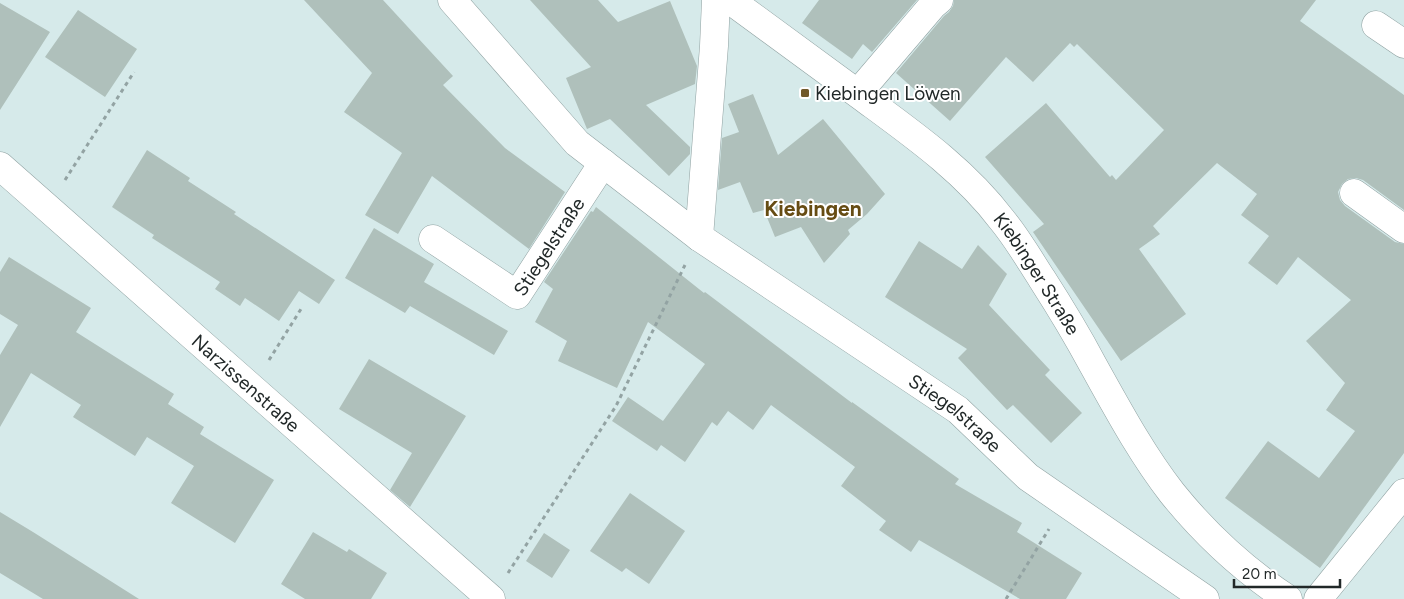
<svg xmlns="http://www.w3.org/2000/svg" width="1404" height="599" font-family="Figtree,sans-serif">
  <rect width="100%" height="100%" fill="#d6eaea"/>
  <!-- building -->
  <path fill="#afc0bb" d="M 304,0 L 383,0 L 453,76 L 443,85 L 505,148 L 565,192 L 529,249 L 432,176 L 398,234 L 365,215 L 402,153 L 344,112 L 372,73 Z
    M 530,0 L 598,0 L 618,22 L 670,1 L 697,66 L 695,84 L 646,105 L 690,147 L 690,154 L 669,176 L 610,119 L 587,129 L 566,78 L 591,67 Z
    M 819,0 L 917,0 L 872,52 L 863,44 L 852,59 L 802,23 Z
    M 954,0 L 1316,0 L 1300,21 L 1404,95 L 1404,210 L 1363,180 L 1356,178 L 1348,179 L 1342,184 L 1338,192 L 1340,200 L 1345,206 L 1395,242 L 1404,244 L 1404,453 L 1320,568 L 1225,498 L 1268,441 L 1319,478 L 1355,431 L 1326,410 L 1345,383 L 1306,341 L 1351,300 L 1298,257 L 1277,285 L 1248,263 L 1269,236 L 1241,215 L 1257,194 L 1217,163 L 1153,226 L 1160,234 L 1139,249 L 1186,314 L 1121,361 L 1033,232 L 1044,224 L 985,157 L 1046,103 L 1110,177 L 1112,175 L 1116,180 L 1164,130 L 1077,44 L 1074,47 L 1070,43 L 1033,82 L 1006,57 L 950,121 L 896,73 L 944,16 L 949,12 L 953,6 Z
    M 0,3 L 50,32 L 0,110 Z
    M 78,10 L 137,49 L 105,97 L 45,57 Z
    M 753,94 L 778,155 L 823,119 L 885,194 L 867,214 L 848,230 L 850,234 L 824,263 L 801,227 L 775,237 L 764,210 L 753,213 L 740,182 L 718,190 L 722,138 L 739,132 L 728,104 Z
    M 147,150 L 190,178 L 188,181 L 236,212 L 234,214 L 335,280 L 319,304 L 299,291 L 279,321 L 245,298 L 240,306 L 215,289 L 220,282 L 152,238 L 154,235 L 112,207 Z
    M 596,207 L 704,293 L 705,292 L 852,403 L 852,402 L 959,479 L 955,484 L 1022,523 L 1017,532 L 1082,573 L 1066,599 L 1020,599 L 919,540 L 911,552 L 879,530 L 886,521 L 841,486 L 855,467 L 771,405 L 753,430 L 728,411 L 717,426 L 712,422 L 685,462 L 661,445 L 657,451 L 612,421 L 628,397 L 663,421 L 705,364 L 648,322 L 617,388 L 558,361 L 567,341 L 535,322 L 553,289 L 544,282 L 591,211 L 593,212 Z
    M 374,228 L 434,264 L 424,282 L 508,331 L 494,355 L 410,306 L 405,313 L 345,278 Z
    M 919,241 L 962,269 L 978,245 L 1007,274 L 989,305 L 1050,370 L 1045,375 L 1082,413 L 1051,443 L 1013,405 L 1007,410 L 958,358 L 967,349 L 885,297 Z
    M 9,257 L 91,308 L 76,332 L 174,394 L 168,404 L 204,427 L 200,434 L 274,480 L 235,543 L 171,503 L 194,466 L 147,437 L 135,456 L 73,417 L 81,405 L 31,373 L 0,427 L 0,355 L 18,325 L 0,314 L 0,272 Z
    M 369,359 L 466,416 L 410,507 L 390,490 L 412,453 L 339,409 Z
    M 630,493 L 685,531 L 649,584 L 626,568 L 622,572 L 590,551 Z
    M 0,512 L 33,532 L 139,599 L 43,599 L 0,573 Z
    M 313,532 L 347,552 L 349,549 L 387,573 L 371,599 L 305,599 L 281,584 Z
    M 544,533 L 570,550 L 552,578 L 526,561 Z"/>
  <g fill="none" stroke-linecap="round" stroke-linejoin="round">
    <defs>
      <g id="street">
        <path id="s1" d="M 452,0 L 577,143 L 699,237 L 958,410 L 1028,477 L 1205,599"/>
        <path d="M 1376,25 L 1404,44"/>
        <path d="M 858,93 L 933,5 L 939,0"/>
        <path id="s2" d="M 0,166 L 491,599"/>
        <path d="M 1354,193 L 1404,229"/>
        <path d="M 699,237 L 714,46 L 716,0"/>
        <path id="s3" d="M 433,239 L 517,295 L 603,163"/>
        <path d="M 1318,599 L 1404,493"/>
      </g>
      <g id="secondary">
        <path id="s4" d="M 730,0 C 775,33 820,66 865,99 C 914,135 965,171 1002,220 C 1017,238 1029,259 1042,279 C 1060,307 1077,335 1093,365 C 1117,408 1141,453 1172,493 C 1205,534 1244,570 1288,599"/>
      </g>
    </defs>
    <!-- street casing -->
    <use href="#street" stroke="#90a2a2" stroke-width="29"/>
    <!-- secondary casing -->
    <use href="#secondary" stroke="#90a2a2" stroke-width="29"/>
    <!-- path -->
    <path stroke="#93a3a3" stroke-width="3" stroke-dasharray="4 4" stroke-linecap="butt" d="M 65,180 L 134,72
      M 269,360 L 301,309
      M 508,573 L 616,406 L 685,265
      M 1006,599 L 1049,529"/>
    <!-- street -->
    <use href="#street" stroke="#fff" stroke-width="28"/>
    <!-- secondary -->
    <use href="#secondary" stroke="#fff" stroke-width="28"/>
  </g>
  <!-- markers -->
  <rect fill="#705829" stroke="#fff" stroke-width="2" x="800" y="88" width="10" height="10" rx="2.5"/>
  <g text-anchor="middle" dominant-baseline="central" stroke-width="4" stroke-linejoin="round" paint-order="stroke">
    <!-- poi labels -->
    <g font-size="19" fill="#212828" stroke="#fff" text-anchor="start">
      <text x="815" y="93">Kiebingen Löwen</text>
    </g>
    <!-- street labels -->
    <g font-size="19" fill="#212828" stroke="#fff">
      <text stroke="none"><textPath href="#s3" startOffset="159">Stiegelstraße</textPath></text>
      <text stroke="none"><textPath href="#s4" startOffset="415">Kiebinger Straße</textPath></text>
      <text stroke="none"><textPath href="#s2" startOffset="328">Narzissenstraße</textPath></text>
      <text stroke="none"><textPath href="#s1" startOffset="655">Stiegelstraße</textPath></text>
    </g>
    <!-- quarter labels -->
    <g font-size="21" font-weight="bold" fill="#664c13" stroke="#fff">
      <text x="813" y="208">Kiebingen</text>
    </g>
  </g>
  <!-- scale -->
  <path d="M1234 579v8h106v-8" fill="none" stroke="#212828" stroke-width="2.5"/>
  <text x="1242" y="579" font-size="15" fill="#212828" stroke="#ffffff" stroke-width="4" paint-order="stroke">20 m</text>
</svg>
